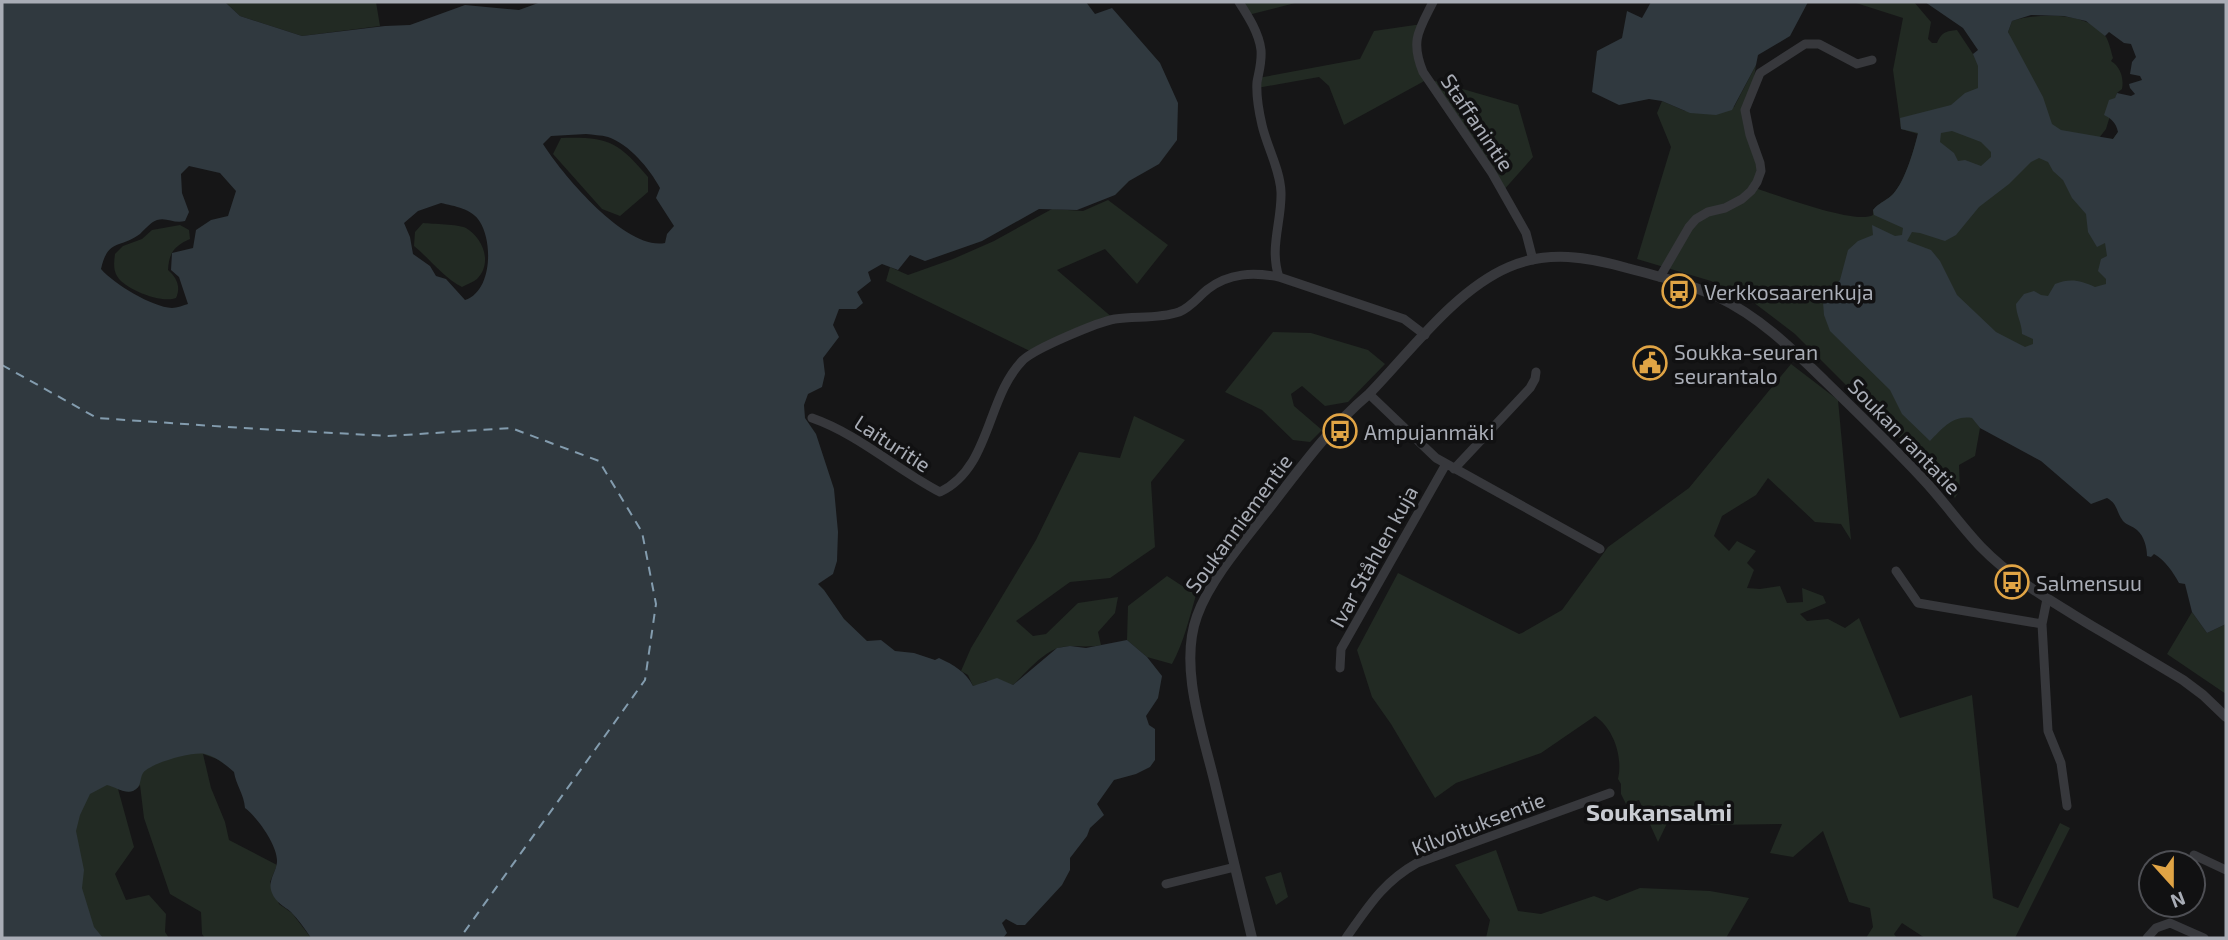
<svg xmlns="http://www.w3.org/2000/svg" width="2228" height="940" font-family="'Exo 2',sans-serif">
  <rect width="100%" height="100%" fill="#161617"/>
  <!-- green -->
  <path fill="#222a23" d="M 225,2 L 376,2 L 380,26 L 302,36 L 240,16 Z
    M 1239,2 L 1299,2 L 1248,15 Z
    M 1853,2 L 1914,2 L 1931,22 L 1928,39 L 1932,43 L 1937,43 C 1942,32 1946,31 1957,30 L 1973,54 L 2012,42 L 2008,32 L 2012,21 C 2037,13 2089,11 2106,37 C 2109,42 2111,51 2113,58 L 2111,61 C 2121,67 2124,79 2122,89 L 2117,93 L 2106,129 L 2099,138 L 2113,139 L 2118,132 L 2120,282 L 1973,418 L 1980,428 L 1975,456 L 1959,465 L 1960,490 L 1955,498 L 1933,472 L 1795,334 L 1753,302 L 1711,281 L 1637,259 L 1671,147 L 1657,113 L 1662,101 L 1685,111 L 1734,107 L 1756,65 L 1750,105 L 1750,123 L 1755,141 L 1758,189 C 1780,196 1856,225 1873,215 L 1873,210 C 1880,202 1884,202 1891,196 C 1904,185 1914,150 1918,134 L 1901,129 L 1893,70 L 1903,18 Z
    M 1422,24 L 1416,38 L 1428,79 L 1518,105 L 1533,157 L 1502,192 L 1428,79 L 1344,125 L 1329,86 L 1319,77 L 1257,88 L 1258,78 L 1360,59 L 1374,31 Z
    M 561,138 C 609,137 617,141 648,177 L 648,192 L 620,216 L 602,209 L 553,154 Z
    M 1108,200 L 1168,245 L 1137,284 L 1105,249 L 1057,270 L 1114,319 L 1034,353 L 886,281 L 890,267 L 908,275 L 953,259 L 994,241 L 1052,209 L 1083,211 Z
    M 423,223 C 433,224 458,224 466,228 C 483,238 493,263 477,279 C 474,282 467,284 462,287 C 444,278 430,259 414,246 L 415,232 Z
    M 180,225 L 189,230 L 190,239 C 174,246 169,253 168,270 C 177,278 181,287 176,298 C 162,304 124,289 117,276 C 113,269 114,262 115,254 L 123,246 L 142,239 L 152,230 Z
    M 1273,332 L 1311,333 L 1368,350 L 1385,364 L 1348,402 L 1325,406 L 1302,386 L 1291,394 L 1294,406 L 1322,430 L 1310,442 L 1293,440 L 1262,410 L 1225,392 Z
    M 1791,364 L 1838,400 L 1851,540 L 1841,524 L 1815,522 L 1768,478 L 1756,495 L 1722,516 L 1714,536 L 1729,551 L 1737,541 L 1756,551 L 1747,563 L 1754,570 L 1747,588 L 1760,589 L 1780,586 L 1787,603 L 1803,602 L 1802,588 L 1823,596 L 1826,603 L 1800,614 L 1807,621 L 1828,619 L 1845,628 L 1859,618 L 1900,718 L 1972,695 L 1993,898 L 2018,908 L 2060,823 L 2070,828 L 2015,938 L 1925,938 L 1902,923 L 1894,934 L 1897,938 L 1866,938 L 1873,927 L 1870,908 L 1849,902 L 1823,831 L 1793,857 L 1770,853 L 1782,824 L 1712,825 L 1672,813 L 1658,842 L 1639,800 L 1626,804 L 1621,794 L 1621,784 L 1618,779 C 1623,757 1614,729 1595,716 L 1541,753 L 1456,783 L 1435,798 L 1391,724 L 1372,697 L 1357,650 L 1398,573 L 1519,634 L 1522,633 L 1562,610 L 1608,547 L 1689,488 Z
    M 1134,416 L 1185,440 L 1151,482 L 1155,547 L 1110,578 L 1070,582 L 1016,621 L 1033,636 L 1046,634 L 1078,603 L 1118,597 L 1115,613 L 1098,632 L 1101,645 C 1088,648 1075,645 1062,647 C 1043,651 1026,673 1013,685 L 986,681 L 979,685 L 973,686 L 968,675 L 961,671 L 971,648 L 1036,540 L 1079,452 L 1120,458 Z
    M 1167,576 L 1196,595 C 1189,619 1184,642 1172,664 L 1147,657 L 1127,640 L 1128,606 Z
    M 2192,612 L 2207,633 L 2226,624 L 2226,694 L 2167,654 Z
    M 173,725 L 227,766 L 217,759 L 203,754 L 211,788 L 225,822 L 229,840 L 277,865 L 270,882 L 279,904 L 292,913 L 311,938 L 205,938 L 202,934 L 201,912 L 170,894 L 144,818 L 140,785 C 132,794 127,792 118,789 L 134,847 L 115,874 L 126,900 L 149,895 L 166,914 L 165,932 L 169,938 L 2,938 L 53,824 Z
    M 1496,850 L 1518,911 L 1541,914 L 1594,896 L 1607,901 L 1640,888 L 1710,891 L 1749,898 L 1726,938 L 1486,938 L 1490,920 L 1455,865 Z
    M 1281,872 L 1288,897 L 1276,905 L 1265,877 Z"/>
  <!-- water -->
  <path fill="#30393f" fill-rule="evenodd" d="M 2,2 L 225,2 L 240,16 L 302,36 L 385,26 L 410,25 L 465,5 L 519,10 L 541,2 L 1086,2 L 1095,14 L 1112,8 L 1160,63 L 1178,103 L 1177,140 L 1159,164 L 1129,181 L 1115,195 L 1077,210 L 1039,209 L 982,241 L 925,261 L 910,255 L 898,270 L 882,264 L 868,272 L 871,281 L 857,292 L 863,303 L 856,309 L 839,309 L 833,325 L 839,337 L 823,358 L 825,374 L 822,387 L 808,394 L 804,405 L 805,418 L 816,434 L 834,489 L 838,532 L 837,561 L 833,574 L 818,584 L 824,590 L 844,619 L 867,641 L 881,640 L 895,651 L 914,653 L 935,660 L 939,658 C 954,665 966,672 973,686 L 997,678 L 1013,685 L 1057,648 L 1070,646 L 1086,648 L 1127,640 L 1147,657 L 1162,676 L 1158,698 L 1146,716 L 1149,725 L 1155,729 L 1155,760 L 1150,767 L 1136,774 L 1114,780 L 1097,804 L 1104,815 L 1090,828 L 1087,836 L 1070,858 L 1070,870 L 1062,885 L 1025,925 L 1017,925 L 1006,919 L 1002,923 L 1007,933 L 1003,938 L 311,938 C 305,929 299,920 291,912 C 284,906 276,903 272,893 C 267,881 276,873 277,862 C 278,846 257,817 245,808 C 244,794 236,785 234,772 C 225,764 216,757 205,754 C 194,751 150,763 143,773 C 139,780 142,787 133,791 C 125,794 115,787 107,785 L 90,794 L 80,815 L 76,831 L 84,870 L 82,888 L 94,927 L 103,938 L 2,938 ZM 586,134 C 593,135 601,135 608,137 C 629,144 650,169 660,188 L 656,198 L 674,226 L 667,234 L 665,243 C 626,251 562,174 543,144 L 551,136 ZM 189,166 L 220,173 L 236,191 L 228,216 L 211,220 L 196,230 L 193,248 L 172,253 L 171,270 L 179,277 L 188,304 C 184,305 177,308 172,308 C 152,307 114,284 101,269 C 108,238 120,249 140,234 C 145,229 151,222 157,220 C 167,217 174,224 185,221 L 189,212 L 182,193 L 181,174 ZM 441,203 C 454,206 473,209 480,222 C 493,243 492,291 465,300 L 446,279 L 436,276 L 430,266 L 413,254 L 410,237 L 404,223 L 418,211 Z
    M 1651,2 L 1808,2 L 1790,36 L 1758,55 L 1756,65 L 1732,110 L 1716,115 L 1690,113 L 1662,101 L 1649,99 L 1619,105 L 1592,92 L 1597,51 L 1622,38 L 1627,11 L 1642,18 Z
    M 1925,2 L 2226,2 L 2226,624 L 2207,633 L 2192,612 L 2185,584 L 2179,583 C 2173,572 2165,560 2154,554 L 2151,557 L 2147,556 C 2147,547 2144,536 2137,530 C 2133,526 2126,525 2123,521 C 2116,512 2118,504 2107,498 L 2091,504 L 2041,461 L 1980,428 L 1972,418 C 1953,415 1943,428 1930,441 L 1902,414 L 1890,390 L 1830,331 L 1824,315 L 1823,302 L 1830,290 L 1840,280 L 1848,250 L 1858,241 L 1873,235 L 1872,225 L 1895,236 L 1902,235 L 1903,228 L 1874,215 L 1873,210 C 1880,202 1884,202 1891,196 C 1904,185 1914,150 1918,133 L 1901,129 L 1900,118 L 1951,105 L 1965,93 L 1978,88 L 1978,66 L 1973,54 L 1978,50 L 1963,28 ZM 2031,15 L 2064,16 L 2086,21 L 2105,36 L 2109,32 L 2124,43 L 2131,44 L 2136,57 L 2132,62 L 2130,74 L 2140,76 L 2142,80 L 2129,84 L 2130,88 L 2135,94 L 2131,96 L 2117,93 L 2115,98 L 2109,100 L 2104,115 C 2112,119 2116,123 2118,132 L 2113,139 L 2061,130 L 2052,124 L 2043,97 L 2008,32 L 2012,21 ZM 1952,131 L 1981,142 L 1991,152 L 1991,157 L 1981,166 L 1965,160 L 1958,161 L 1954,153 L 1940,142 L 1941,133 ZM 2039,158 L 2048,162 L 2053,171 L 2063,180 L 2072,198 L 2086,214 L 2088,232 L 2097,247 L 2105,243 L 2107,256 L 2101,259 L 2098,271 L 2106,279 L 2106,284 L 2095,287 C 2080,280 2070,278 2055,284 L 2048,296 L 2041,295 L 2034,291 L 2024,294 L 2016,304 C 2016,315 2022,323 2022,334 L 2033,339 L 2033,344 L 2025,347 L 1996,332 L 1957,295 L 1940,261 L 1931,250 L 1907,241 L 1912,232 L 1920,233 L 1945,241 L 1956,235 L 1979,207 L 2009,184 L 2031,162 Z"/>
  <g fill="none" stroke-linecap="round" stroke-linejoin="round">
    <!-- ferry -->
    <path stroke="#839cae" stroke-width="2" stroke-dasharray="9 7" stroke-linecap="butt" d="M 2,365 L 97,418 L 243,428 L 388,436 L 511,428 L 599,461 L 642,532 L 656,604 L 645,680 L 460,938"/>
    <!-- minor -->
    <path stroke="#37383c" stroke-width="9" d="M 1239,2 C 1248,16 1259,33 1261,50 C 1262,62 1259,71 1257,82 C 1256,96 1259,112 1262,125 C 1267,147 1280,169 1281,192 C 1282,221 1269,248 1279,277 L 1404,319 L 1425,335
      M 1433,2 C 1419,30 1410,40 1423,72 L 1492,173 L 1526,233 L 1533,260
      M 1660,277 L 1689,227 L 1696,219 L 1708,212 L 1725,208 L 1742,199 L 1751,191 L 1757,182 L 1761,171 L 1760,163 L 1750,135 L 1745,110 L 1760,73 L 1805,44 L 1819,44 L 1857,64 L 1872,60
      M 1369,394 L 1436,458 L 1600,549
      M 812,418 C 858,434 896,469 940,492 C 991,468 986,397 1023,360 C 1036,348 1098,322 1115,319 C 1136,316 1159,319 1179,312 C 1191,307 1198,297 1208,289 C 1229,273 1253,272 1279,277
      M 1454,469 L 1530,388 L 1535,379 L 1536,372
      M 1896,571 L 1918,603 L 2042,624
      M 2047,599 L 2042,624 L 2048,731 L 2061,763 L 2067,806
      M 1340,668 L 1341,649 L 1446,464
      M 2194,855 L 2226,870
      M 1166,884 L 1235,867
      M 1346,938 C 1368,907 1383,882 1417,863 L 1610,793
      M 2147,938 L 2156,928 L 2170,923 L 2204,938"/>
    <!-- tertiary -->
    <path stroke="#37383c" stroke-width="10" d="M 1252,938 C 1240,888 1228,838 1216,788 C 1204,736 1178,668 1197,616 C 1210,579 1247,537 1271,506 C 1301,467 1331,426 1369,394 C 1410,352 1455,290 1509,267 C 1548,250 1588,257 1627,268 C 1658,276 1689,284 1718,297 C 1760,317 1792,349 1825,381 C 1858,413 1891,445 1922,478 C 1943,500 1960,525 1981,547 C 2013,580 2053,602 2092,626 C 2123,644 2153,662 2183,680 L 2203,695 L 2226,717"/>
  </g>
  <!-- icons -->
  <defs>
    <symbol id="bus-ring" viewBox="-11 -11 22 22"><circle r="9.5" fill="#111112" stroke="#e0a445" stroke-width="1.5"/><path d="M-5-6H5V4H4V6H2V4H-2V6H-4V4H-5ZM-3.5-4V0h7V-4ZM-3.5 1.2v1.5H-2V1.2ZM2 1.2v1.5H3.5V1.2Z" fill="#e0a445"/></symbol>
    <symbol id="civic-ring" viewBox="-11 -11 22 22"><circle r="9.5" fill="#111112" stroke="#e0a445" stroke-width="1.5"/><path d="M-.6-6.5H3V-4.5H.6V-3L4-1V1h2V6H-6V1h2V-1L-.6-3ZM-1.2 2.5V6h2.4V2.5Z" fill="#e0a445"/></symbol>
  </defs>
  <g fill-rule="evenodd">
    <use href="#bus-ring" x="1660" y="272" width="38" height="38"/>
    <use href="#civic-ring" x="1631" y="344" width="38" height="38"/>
    <use href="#bus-ring" x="1321" y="412" width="38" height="38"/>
    <use href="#bus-ring" x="1993" y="563" width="38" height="38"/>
  </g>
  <g text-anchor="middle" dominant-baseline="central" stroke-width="7" stroke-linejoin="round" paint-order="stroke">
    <!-- street labels -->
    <g font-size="21" fill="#a9adb6" stroke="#111112">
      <text transform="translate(1478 122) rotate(56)">Staffanintie</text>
      <text transform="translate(1905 436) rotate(46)">Soukan rantatie</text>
      <text transform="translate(893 443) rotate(33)">Laituritie</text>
      <text transform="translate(1238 523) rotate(-54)">Soukanniementie</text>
      <text transform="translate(1373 556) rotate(-61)">Ivar Ståhlen kuja</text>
      <text transform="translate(1478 823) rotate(-21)">Kilvoituksentie</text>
    </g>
    <!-- poi labels -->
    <g font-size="21" fill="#a9adb6" stroke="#111112" text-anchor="start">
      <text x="1704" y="291">Verkkosaarenkuja</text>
      <text x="1674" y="351">Soukka-seuran<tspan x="1674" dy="24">seurantalo</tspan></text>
      <text x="1364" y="431">Ampujanmäki</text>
      <text x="2036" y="582">Salmensuu</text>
    </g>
    <!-- quarter labels -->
    <g font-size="24" font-weight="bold" fill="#c9ccd2" stroke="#111112">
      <text x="1659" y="811">Soukansalmi</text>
    </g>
  </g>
  <!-- border -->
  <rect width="2228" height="940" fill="none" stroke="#a9adb6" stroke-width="7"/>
  <!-- north arrow -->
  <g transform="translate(2172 884) rotate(159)"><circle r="33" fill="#111112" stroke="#4e4f54" stroke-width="2"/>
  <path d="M0-5L12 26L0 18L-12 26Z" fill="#e0a445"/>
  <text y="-10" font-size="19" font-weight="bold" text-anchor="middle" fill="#a9adb6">N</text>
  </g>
</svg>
